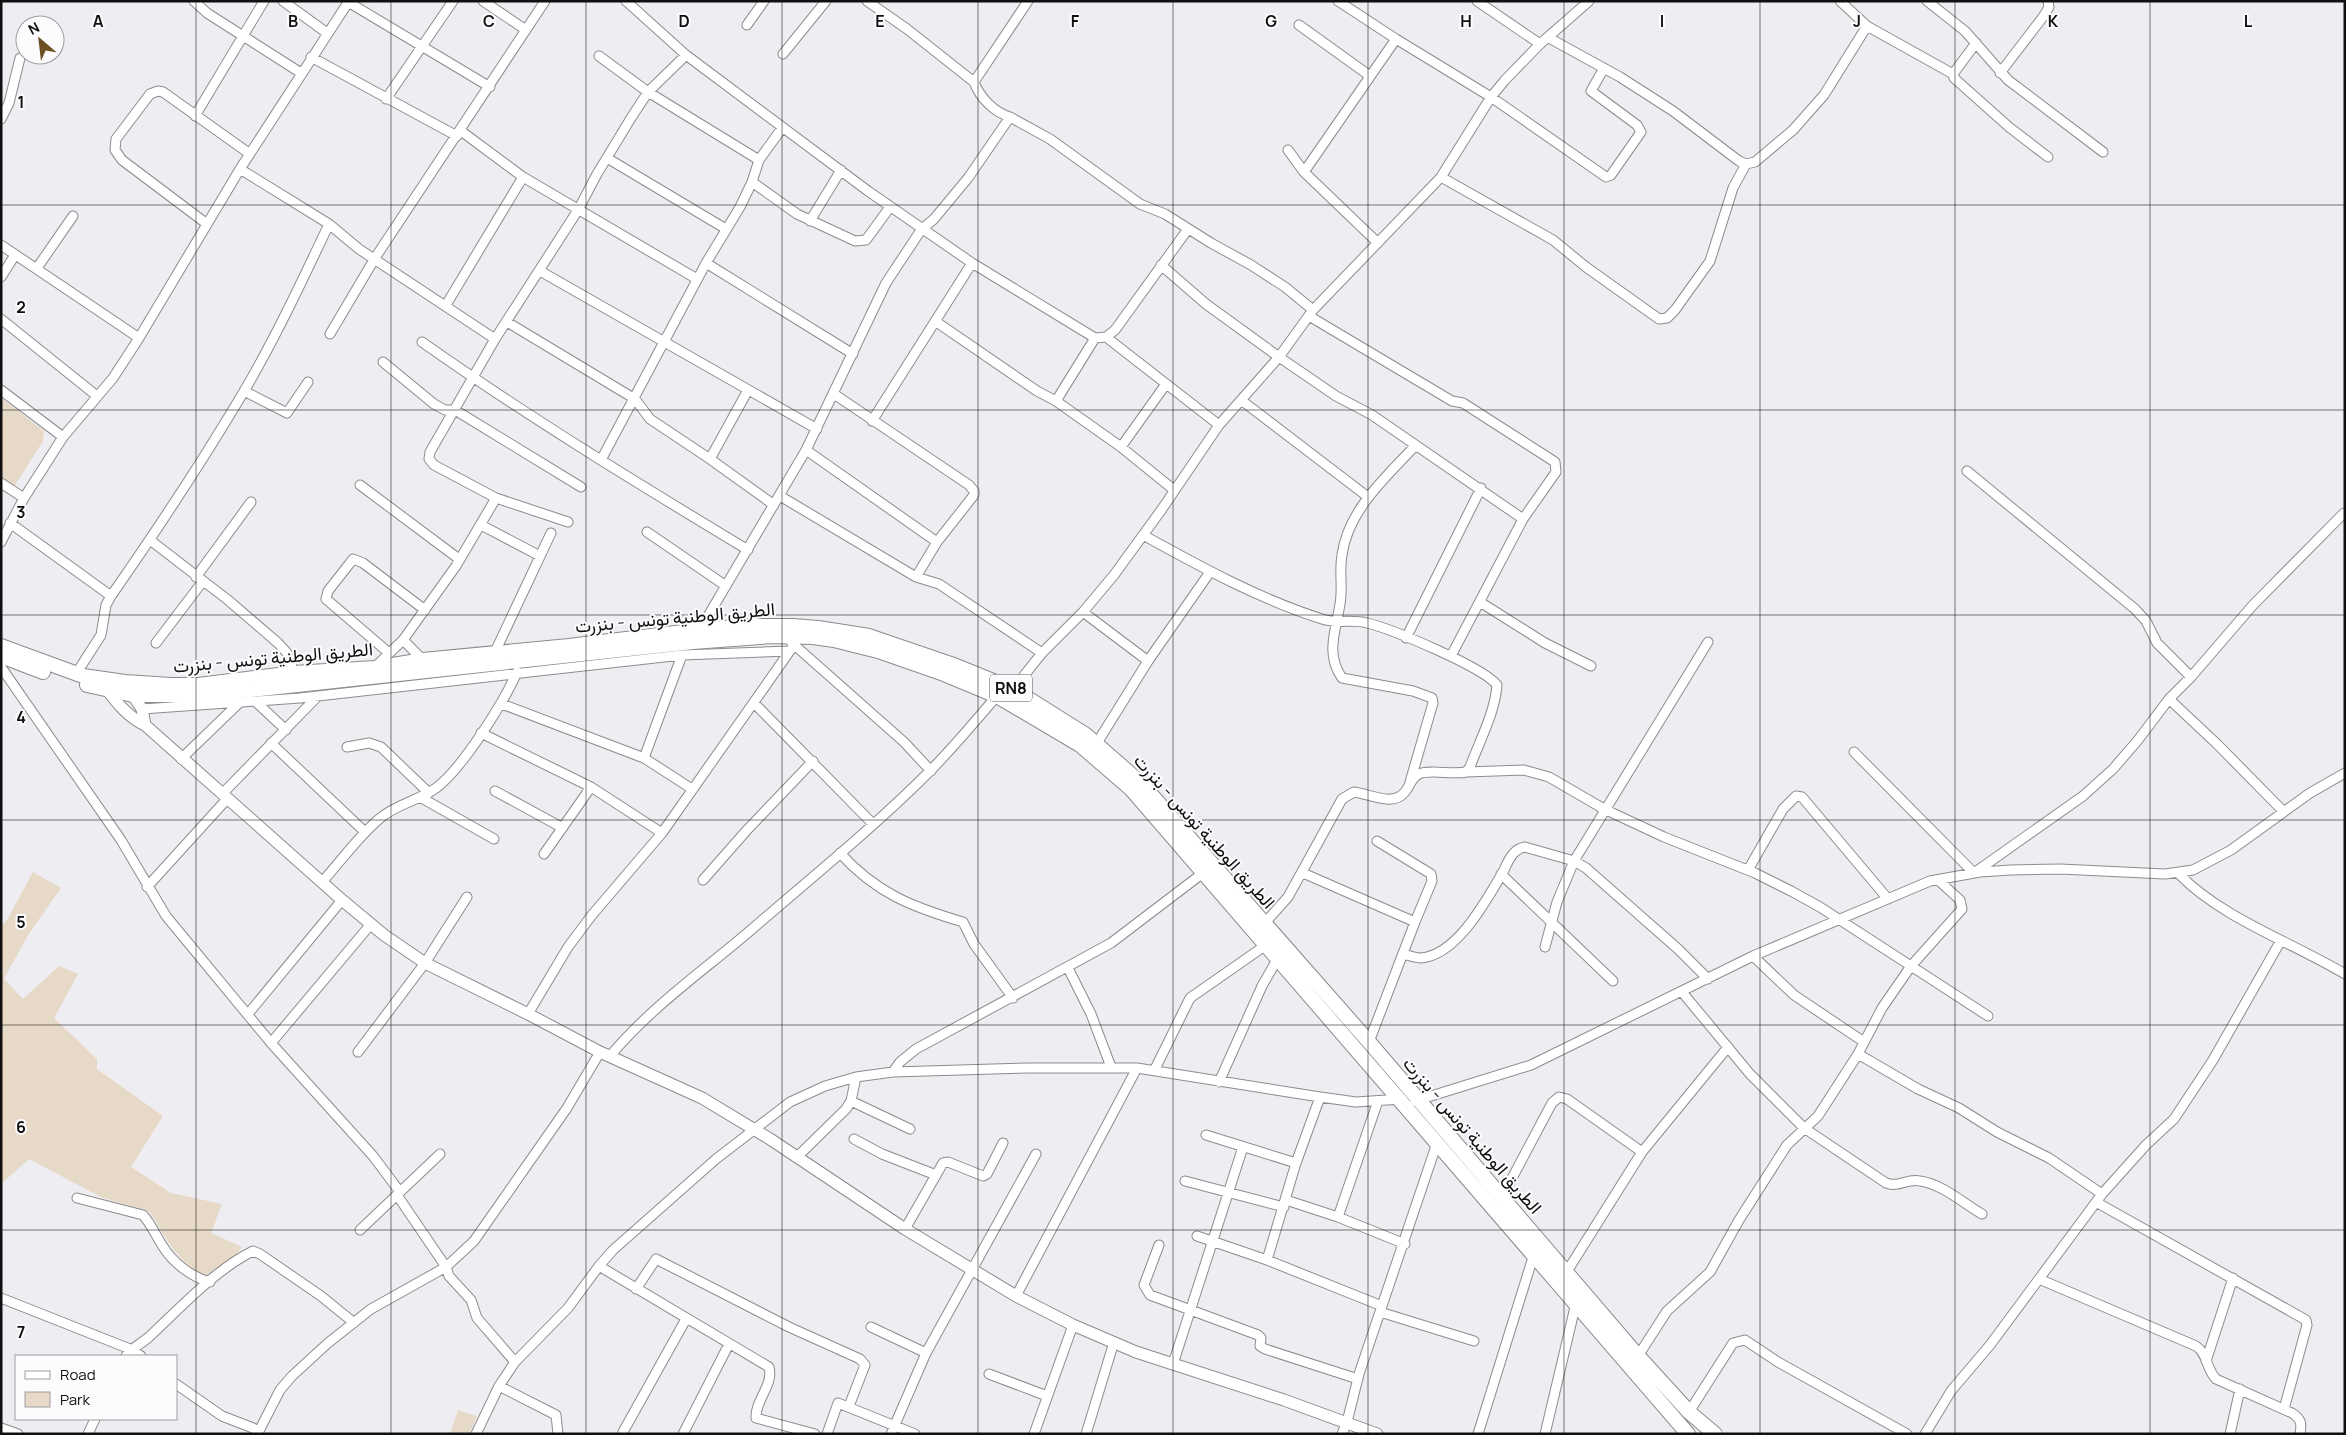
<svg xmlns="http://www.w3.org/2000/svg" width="2346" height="1435" font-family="Manrope,Vazirmatn,sans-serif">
  <rect width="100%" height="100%" fill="#eeedf1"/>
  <!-- green -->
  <path fill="#e7d9c7" d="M 1,398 L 44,431 L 43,441 L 12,490 L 1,482 Z
    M 33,872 L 61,888 L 28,935 L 4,979 L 23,999 L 59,966 L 78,974 L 54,1018 L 97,1059 L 97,1069 L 163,1116 L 131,1167 L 171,1193 L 222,1204 L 211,1233 L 242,1247 L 229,1264 L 206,1278 C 176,1259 168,1242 150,1212 L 101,1197 L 29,1159 L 1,1184 L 1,926 L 7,920 Z
    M 458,1410 L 477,1416 L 469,1434 L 450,1434 Z"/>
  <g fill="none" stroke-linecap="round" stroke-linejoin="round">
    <defs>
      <path id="minor" d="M 194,1 L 207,13 L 301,73
        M 283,1 L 327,33
        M 483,1 L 526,30
        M 626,1 L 686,55 L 868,191 L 972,263 L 1095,338 L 1106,337 L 1115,330 L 1188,229
        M 1338,1 L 1396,39 L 1491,97 L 1606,177 L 1611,175 L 1641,132 L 1637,125 L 1591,91 L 1604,68
        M 1477,1 L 1540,44
        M 1840,1 L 1867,26 L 1953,74
        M 1927,1 L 1965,31 L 2008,80 L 2103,152
        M 348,2 L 490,87
        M 747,25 L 764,1
        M 1299,25 L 1370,76
        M 1549,38 L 1620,77 L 1673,111 L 1739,161 L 1746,164 L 1755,162 L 1793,130 L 1824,95 L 1867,26
        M 1976,43 L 1953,74 L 1954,78 L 2009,127 L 2048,157
        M 783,54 L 826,1
        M 599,56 L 648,92 L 759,160
        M 311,57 L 457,136
        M 2000,73 L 2043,17 L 2049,7 L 2048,1
        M 974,82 L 1028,1
        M 386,99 L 453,1
        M 195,116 L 264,1
        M 1010,117 L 1050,139 L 1140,204 L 1165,214 L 1211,243 L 1251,265 L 1285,287 L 1313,310
        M 1,119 L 9,103 L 20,58
        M 461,131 L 523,177 L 697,279
        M 1288,150 L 1304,172 L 1378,243
        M 607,158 L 726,229
        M 240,169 L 329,224 L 359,249 L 495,339
        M 1304,172 L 1396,39
        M 1441,177 L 1553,240 L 1586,267 L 1659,319 L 1667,318 L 1675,310 L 1710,261 L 1733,188 L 1746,164
        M 752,182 L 797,214 L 855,241 L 866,240 L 890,207
        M 810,221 L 841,170
        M 207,224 L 122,160 L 115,150 L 116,139 L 150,94 L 158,91 L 163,92 L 250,154
        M 1,245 L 139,338
        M 706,263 L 853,354
        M 1161,265 L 1206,304 L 1279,357 L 1336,396 L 1372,415 L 1523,519 L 1451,656
        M 37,268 L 73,216
        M 540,271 L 817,429
        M 1,277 L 15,255
        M 446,305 L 523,177
        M 1309,316 L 1452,401 L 1463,403 L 1555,462 L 1556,472 L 1523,519
        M 1,319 L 97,396
        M 935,321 L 1037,391 L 1056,401 L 1095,338
        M 507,322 L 635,399 L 650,419 L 710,459 L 774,505
        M 330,334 L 375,258 L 545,1
        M 1106,337 L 1219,425
        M 422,342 C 527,416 637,483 748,550
        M 383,362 L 434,404 L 445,410 L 455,410 L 581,487
        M 1,390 L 63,437
        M 244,391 L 287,413 L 308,382
        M 834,394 L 969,485 L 974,491 L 974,495 L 937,542 L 916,577
        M 1241,400 L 1368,497
        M 1056,401 L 1121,447 L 1174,490
        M 872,421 L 972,263
        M 1121,447 L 1166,384
        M 806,450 L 937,542
        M 710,459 L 748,390
        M 601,460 L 706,263 L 740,207 L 752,182 L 759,160 L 782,128
        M 1967,471 L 2135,609 L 2146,621 L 2157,643 L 2191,677
        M 1,483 L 24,498
        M 360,485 L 459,559
        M 780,496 L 916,577 L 939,584 L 1042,653
        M 568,522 L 496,498 L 434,465 L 429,459 L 430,452 L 495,339 L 578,210 L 597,174 L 631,118 L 648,92 L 686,55
        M 10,523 L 111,596
        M 481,525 L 540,556
        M 647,532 L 726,586
        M 1143,535 C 1201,567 1259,599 1322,619 C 1337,624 1352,619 1367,623 C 1392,629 1483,667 1497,685 C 1495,713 1479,742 1470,767 L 1466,772 C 1452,775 1430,769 1419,774 C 1411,778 1410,786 1405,792 C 1393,807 1370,794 1354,792 L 1342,799 L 1288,897 L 1264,924
        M 150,540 L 228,600 L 278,643 L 287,653 L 294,673
        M 1,542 L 24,498 L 63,437 L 113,378 L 139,338 L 240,169 L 349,1
        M 196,577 L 251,502
        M 1480,602 L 1545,643 L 1591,666
        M 1083,612 L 1148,661
        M 698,633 L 806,450 L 886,283 L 921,230 L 934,219 L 968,178 L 1010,117 C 994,112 980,98 974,82 L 907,29 L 867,1
        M 1406,638 L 1481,488
        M 403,640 L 456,566 L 496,498
        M 791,642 L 904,742 L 931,771
        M 156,643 L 203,581
        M 389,653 L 326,599 L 328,591 L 350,563 L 353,559 L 363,563 L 425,610
        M 494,654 L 551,533
        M 1,667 L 121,840 L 166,916 L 271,1043 L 373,1156 L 400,1192
        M 375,667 L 403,640 L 423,660
        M 76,674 L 101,635 L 106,605 L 111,596 C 157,530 202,462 243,393 C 275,339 302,281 329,224
        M 1010,693 L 1042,653 L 1083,612 L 1114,575 L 1162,509 L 1219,425 L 1279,357 L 1313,310 L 1441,177 L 1491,97 L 1505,80 L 1540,44 L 1589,1
        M 2169,699 L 2217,744 L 2283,811
        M 256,702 L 286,730
        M 754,703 L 873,824
        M 502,704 L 644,758 L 692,789
        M 142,709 L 300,698 L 682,655 L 789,651
        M 481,733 L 591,787 L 662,833
        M 271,743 L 365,832
        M 1097,743 L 1148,661 L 1210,572
        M 347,747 L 369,743 L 381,747 L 429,793
        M 1854,752 L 1974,873 L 2083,796 L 2113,769 L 2138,740 L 2169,699 L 2191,677 L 2253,605 L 2344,513
        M 644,758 L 682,655
        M 181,759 L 239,703
        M 1466,772 L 1524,770 L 1549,777 L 1604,809 L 1664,837 L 1755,873 L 1791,891 L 1820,907 L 1911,966 L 1882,1008 L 1858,1054 L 1818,1116 L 1787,1145 L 1739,1220 L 1710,1272 L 1667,1311 L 1638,1356
        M 1410,782 L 1433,703 L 1432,698 L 1413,691 L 1342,678 C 1325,654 1336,630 1340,604 C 1343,588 1339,571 1342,555 C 1348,510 1386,477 1415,446
        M 495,791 L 561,827
        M 222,794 L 318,696
        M 420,797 L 494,839
        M 1377,841 L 1431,874 L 1432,881 L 1415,922
        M 840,853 C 876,893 912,907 963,922 L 974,944 L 1013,998
        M 544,854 L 591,787
        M 1748,870 L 1783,809 L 1796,796 L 1802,797 L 1888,899
        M 1303,873 L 1415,922 L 1369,1042
        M 1501,874 L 1613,981
        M 2179,874 C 2220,917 2293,943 2345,974
        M 703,880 L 747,830 L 813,761
        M 1938,880 L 1960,900 L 1962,909 L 1911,966 L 1988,1016
        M 322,882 C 341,861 358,837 379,819 C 396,804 418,801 436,788 C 462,769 504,702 517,672
        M 147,887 L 227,799
        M 1545,947 L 1557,902 L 1574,861 L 1708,642
        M 1403,954 C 1408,955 1415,958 1421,958 C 1457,955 1486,901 1503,872 C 1508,862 1512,849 1525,847 L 1574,861 L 1586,868 L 1678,949 L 1708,979
        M 1753,956 L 1794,995 L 1864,1042
        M 1068,968 L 1091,1014 L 1111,1067
        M 1682,992 L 1750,1074 L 1804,1128 L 1886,1183 C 1899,1188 1907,1178 1920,1181 C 1942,1184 1963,1203 1982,1214
        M 248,1014 L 342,900
        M 528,1014 L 568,947 L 592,915 L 662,833 L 794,645
        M 271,1043 L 371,924
        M 358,1052 L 425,963 L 467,897
        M 1858,1054 L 1918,1089 L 1959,1108 L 1997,1132 L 2049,1158 L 2102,1194
        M 610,1056 C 651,1007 703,971 751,930 C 811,878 873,828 929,772 C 953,748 975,721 997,696
        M 1155,1069 L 1190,998 L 1266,945
        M 893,1072 L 900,1062 L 916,1049 L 1111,943 L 1203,873
        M 1219,1082 L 1262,986 L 1278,958
        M 851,1101 L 910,1129
        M 1415,1101 L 1531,1065 L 1753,956 L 1930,881 L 1980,872 L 2011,870 L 2060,869 L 2165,874 L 2193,870 L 2231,850 L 2310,793 L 2345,773
        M 1206,1135 L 1296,1163
        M 854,1139 L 882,1154 L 936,1175
        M 797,1157 L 846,1109 L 851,1101 L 856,1077
        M 1185,1181 L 1284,1207
        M 397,1195 L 446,1267 L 449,1276 L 471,1300 L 477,1318 L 515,1362
        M 1502,1197 L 1552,1103 L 1559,1097 L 1567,1099 L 1642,1152
        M 77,1198 L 143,1215 C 151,1224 155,1234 162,1245 C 172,1262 191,1277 210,1282
        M 1286,1200 L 1338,1217 L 1405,1244
        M 2096,1202 L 2306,1320 L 2307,1325 L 2284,1409
        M 1338,1217 L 1378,1101
        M 905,1229 L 943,1163 L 948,1162 L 983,1176 L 987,1174 L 1003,1143
        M 360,1230 L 440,1154
        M 1197,1236 L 1267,1260 L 1382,1306
        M 1159,1245 L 1144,1285 L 1150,1295 L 1258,1335 L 1261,1338 L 1260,1346 L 1265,1349 L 1358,1379
        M 1267,1260 L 1296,1163 L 1320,1097
        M 599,1266 L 769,1367 C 774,1385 755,1400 756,1418 L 815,1434
        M 1566,1273 L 1642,1152 L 1728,1047
        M 2039,1279 L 2196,1346 C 2208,1354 2206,1369 2216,1379 L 2292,1413 C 2301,1419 2302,1423 2300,1434
        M 636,1289 L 656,1259 L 789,1327 L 860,1359 L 865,1365 L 849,1406
        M 1016,1296 L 1137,1068
        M 1,1298 L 130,1349 L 141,1356
        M 1380,1312 L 1474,1341
        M 871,1327 L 926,1353
        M 126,1356 C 131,1348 141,1344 149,1337 C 179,1309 216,1269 253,1251 L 260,1254 L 321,1296 L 353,1322
        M 2206,1361 L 2233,1278
        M 1173,1364 L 1243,1147
        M 989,1374 L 1047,1396
        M 176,1384 L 222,1416 L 253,1428 L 259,1434
        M 499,1386 L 556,1415 L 558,1434
        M 1689,1412 L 1733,1343 L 1745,1340 L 1778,1362 L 1907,1434
        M 1,1428 L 18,1434
        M 623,1432 L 686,1319
        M 258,1433 L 280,1390 L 292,1376 L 328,1343 L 371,1309 L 446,1267 L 474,1241 L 567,1108 L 600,1052
        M 88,1434 L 95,1419
        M 476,1434 L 499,1386 L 515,1362 L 568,1308 L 599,1266 L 613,1250 L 716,1159 L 790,1102 L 825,1086 L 856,1077 L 893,1072 L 1028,1068 L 1137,1068 L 1320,1097 L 1356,1102 L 1402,1099
        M 683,1434 L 729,1344
        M 827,1434 L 838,1403 L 915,1434
        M 891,1434 L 926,1353 L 1036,1154
        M 1034,1434 L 1073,1325
        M 1086,1434 L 1114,1342
        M 1342,1434 L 1347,1422 L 1359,1374 L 1437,1143
        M 1478,1434 L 1534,1254
        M 1545,1434 L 1576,1303
        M 1925,1434 L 1951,1391 L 1990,1345 L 2102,1194 L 2146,1145 L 2174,1119 L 2213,1060 L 2280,942
        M 2230,1434 L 2240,1389"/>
      <path id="tertiary" d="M 105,687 C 116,702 128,717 145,725 L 342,900 L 384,935 L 425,963 L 528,1014 L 600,1052 L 702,1098 L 770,1139 L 905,1229 L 1016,1296 L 1073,1325 L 1136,1352 L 1284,1400 L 1377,1434
        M 130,691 L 142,709 L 145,725"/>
      <path id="primary" d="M 1,646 L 83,676 L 125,682 L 171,685 L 198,685 L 294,673 L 375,668 L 423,660 L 569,646 L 700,630 L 746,626 L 793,626 L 818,628 L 869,636 L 951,664 L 1013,689 L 1086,735 L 1142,784 L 1369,1042 L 1638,1356 L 1689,1412 L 1715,1434
        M 1,656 L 43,672
        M 87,685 L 133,695 L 195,695 L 232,692 L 693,642 L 772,636 L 813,637 L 834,640 L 878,651 L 944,674 L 997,696 L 1080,745 L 1131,789 L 1688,1434"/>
    </defs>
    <!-- minor casing -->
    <use href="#minor" stroke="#8c8c8e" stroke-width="11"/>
    <!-- tertiary casing -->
    <use href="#tertiary" stroke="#8c8c8e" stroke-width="13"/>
    <!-- primary casing -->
    <use href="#primary" stroke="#8c8c8e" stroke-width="16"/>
    <!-- minor -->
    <use href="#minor" stroke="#fff" stroke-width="9"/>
    <!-- tertiary -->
    <use href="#tertiary" stroke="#fff" stroke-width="11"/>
    <!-- primary -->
    <use href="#primary" stroke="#fff" stroke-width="14"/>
  </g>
  <!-- grid -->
  <path fill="none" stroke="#101011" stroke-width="1" stroke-opacity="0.55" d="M 196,1 L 196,1434M 391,1 L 391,1434M 586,1 L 586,1434M 782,1 L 782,1434M 978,1 L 978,1434M 1173,1 L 1173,1434M 1368,1 L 1368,1434M 1564,1 L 1564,1434M 1760,1 L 1760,1434M 1955,1 L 1955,1434M 2150,1 L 2150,1434M 1,205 L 2345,205M 1,410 L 2345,410M 1,615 L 2345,615M 1,820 L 2345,820M 1,1025 L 2345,1025M 1,1230 L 2345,1230"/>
  <g text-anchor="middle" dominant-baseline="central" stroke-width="4" stroke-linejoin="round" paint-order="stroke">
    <!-- shield labels -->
    <rect fill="#fcfbfe" stroke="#575658" stroke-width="1" x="990" y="674.5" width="42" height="27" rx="4"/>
    <g font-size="16" font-weight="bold" fill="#101011">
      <text x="1011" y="688">RN8</text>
    </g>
    <!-- street labels -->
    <g font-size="18" fill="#101011" stroke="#fcfbfe">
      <text transform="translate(675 617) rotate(-5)">الطريق الوطنية تونس - بنزرت</text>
      <text transform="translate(273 657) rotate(-5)">الطريق الوطنية تونس - بنزرت</text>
      <text transform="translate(1205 831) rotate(48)">الطريق الوطنية تونس - بنزرت</text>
      <text transform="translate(1473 1135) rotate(49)">الطريق الوطنية تونس - بنزرت</text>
    </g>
  </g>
  <g font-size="16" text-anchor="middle" font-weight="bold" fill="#101011" stroke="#fcfbfe" stroke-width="4" stroke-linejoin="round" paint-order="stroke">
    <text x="98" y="27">A</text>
    <text x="293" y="27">B</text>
    <text x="489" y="27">C</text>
    <text x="684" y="27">D</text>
    <text x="880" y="27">E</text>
    <text x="1075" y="27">F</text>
    <text x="1271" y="27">G</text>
    <text x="1466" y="27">H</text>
    <text x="1662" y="27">I</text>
    <text x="1857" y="27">J</text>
    <text x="2053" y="27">K</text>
    <text x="2248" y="27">L</text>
    <text x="21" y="108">1</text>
    <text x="21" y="313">2</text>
    <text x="21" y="518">3</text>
    <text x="21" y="723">4</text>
    <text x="21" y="928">5</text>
    <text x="21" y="1133">6</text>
    <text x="21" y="1338">7</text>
  </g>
  <!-- border -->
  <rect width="2346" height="1435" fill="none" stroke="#101011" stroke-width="5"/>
  <!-- legend -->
  <rect x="15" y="1355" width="162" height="65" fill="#fcfbfe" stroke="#9e9d9f"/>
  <rect x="25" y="1371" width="25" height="8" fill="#ffffff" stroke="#9e9d9f"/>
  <text x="60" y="1380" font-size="15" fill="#101011">Road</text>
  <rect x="25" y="1392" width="25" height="15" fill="#e7d9c7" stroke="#9e9d9f"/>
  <text x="60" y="1405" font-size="15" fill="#101011">Park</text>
  <!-- north arrow -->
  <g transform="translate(40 40) rotate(332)"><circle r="24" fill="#fcfbfe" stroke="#9e9d9f"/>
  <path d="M0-4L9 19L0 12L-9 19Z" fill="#6e4f24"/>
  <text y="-8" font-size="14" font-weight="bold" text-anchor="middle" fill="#101011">N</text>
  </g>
</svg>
